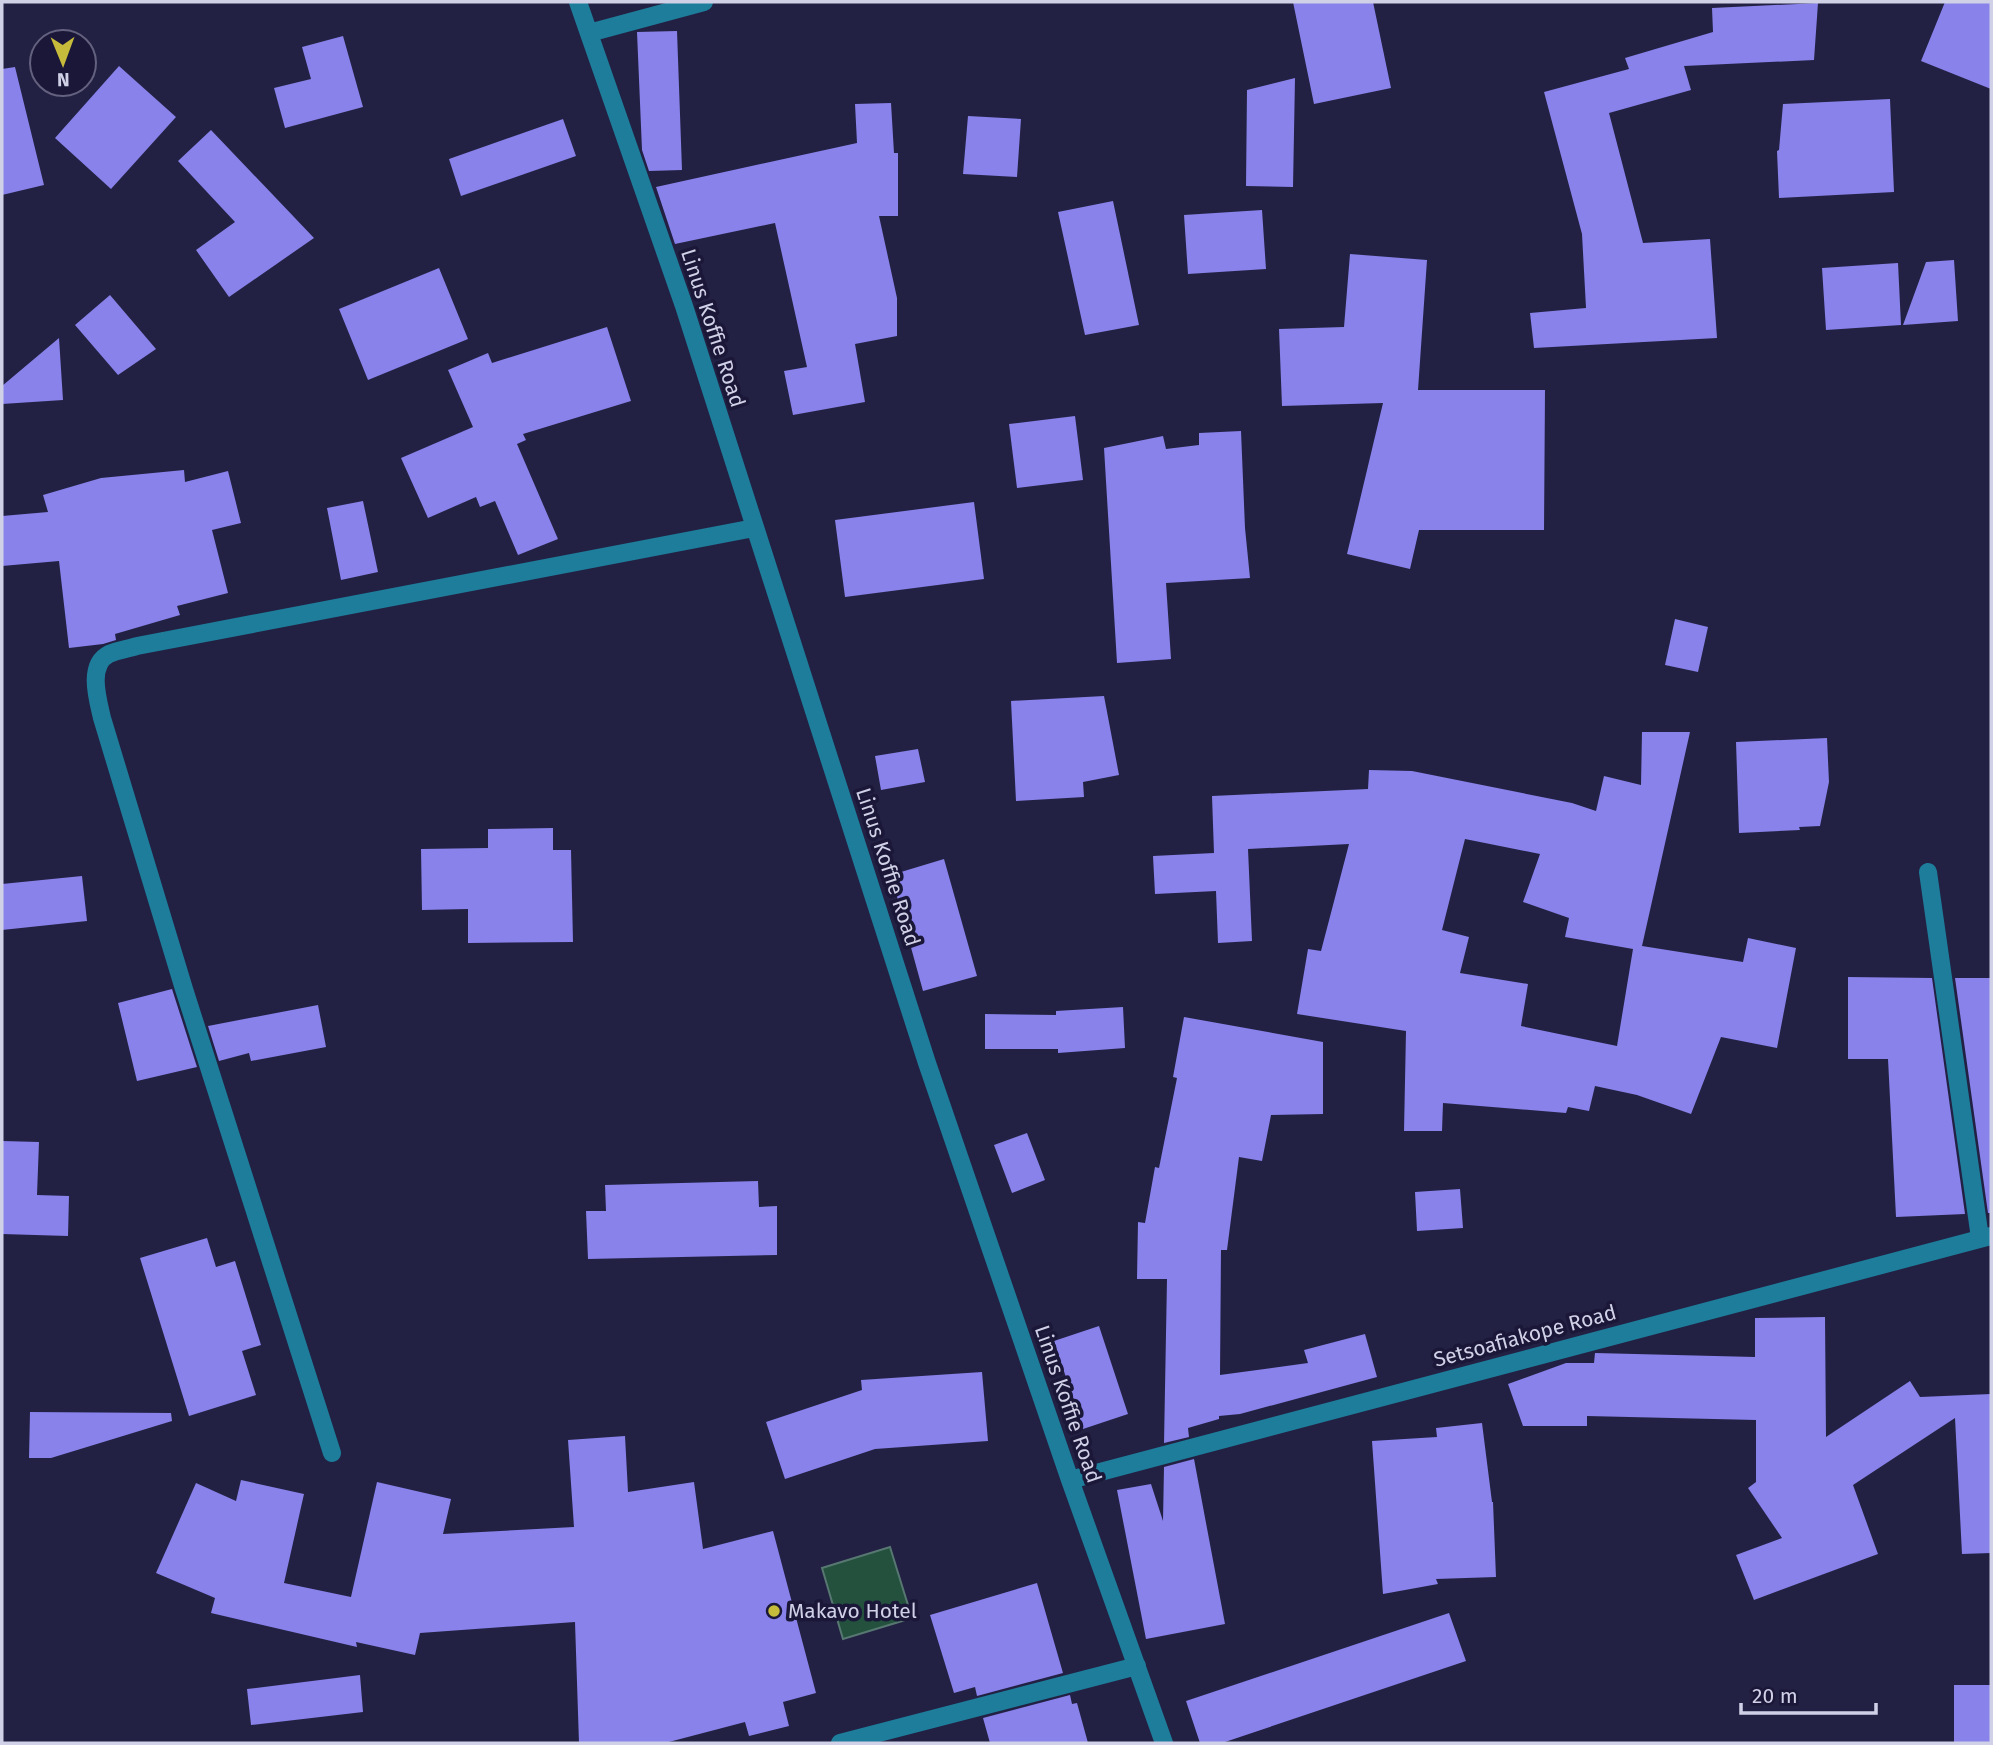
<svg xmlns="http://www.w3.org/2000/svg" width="1993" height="1745" font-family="'Fira Sans',sans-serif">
  <rect width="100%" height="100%" fill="#232143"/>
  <!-- water -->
  <path fill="#23513e" stroke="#577771" stroke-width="2" d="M 890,1547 L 912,1618 L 843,1639 L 822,1568 Z"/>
  <!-- building -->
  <path fill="#8882ea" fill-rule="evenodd" d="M 1293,2 L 1373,2 L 1391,88 L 1314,104 Z
    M 1945,2 L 1991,2 L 1991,89 L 1921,61 Z
    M 1818,3 L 1814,60 L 1684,66 L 1691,90 L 1609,113 L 1643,243 L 1710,239 L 1717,338 L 1534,348 L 1530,313 L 1586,308 L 1582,234 L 1544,92 L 1629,69 L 1625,58 L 1713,32 L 1712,8 Z
    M 677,31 L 682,170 L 649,171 L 642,150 L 637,32 Z
    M 343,36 L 363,107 L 285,128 L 274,88 L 311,79 L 302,47 Z
    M 119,66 L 176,117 L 111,189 L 55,138 Z
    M 15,67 L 44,185 L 2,195 L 2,69 Z
    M 1295,78 L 1293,187 L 1246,186 L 1247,90 Z
    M 1890,99 L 1894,192 L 1779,198 L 1777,151 L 1779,150 L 1783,104 Z
    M 891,103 L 894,153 L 898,153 L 898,216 L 879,216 L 897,298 L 897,336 L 855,344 L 865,402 L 793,415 L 784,371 L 807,367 L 775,223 L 675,244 L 656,187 L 857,143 L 855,104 Z
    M 968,116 L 1021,119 L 1017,177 L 963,174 Z
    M 563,119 L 576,156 L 461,196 L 449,159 Z
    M 211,130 L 314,238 L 229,297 L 196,250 L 235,222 L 178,161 Z
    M 1113,201 L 1139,325 L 1085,335 L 1058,212 Z
    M 1262,210 L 1266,269 L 1188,274 L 1184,215 Z
    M 1350,254 L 1427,260 L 1418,390 L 1545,390 L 1544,530 L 1419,530 L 1410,569 L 1347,554 L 1383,403 L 1282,406 L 1279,329 L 1344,327 Z
    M 1954,260 L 1958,321 L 1903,325 L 1926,262 Z
    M 1898,263 L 1901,325 L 1826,330 L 1822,268 Z
    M 439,268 L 468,339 L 368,380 L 339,309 Z
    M 110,295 L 156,349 L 118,375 L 75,325 Z
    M 607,327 L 631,401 L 523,434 L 526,440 L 517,444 L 558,539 L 518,555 L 495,501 L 480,507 L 476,497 L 428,518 L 401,458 L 473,427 L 448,370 L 488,353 L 492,363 Z
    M 59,338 L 63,400 L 2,404 L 2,386 Z
    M 1075,416 L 1083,480 L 1017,488 L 1009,424 Z
    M 1241,431 L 1245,528 L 1250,578 L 1166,583 L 1171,659 L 1117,663 L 1104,448 L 1163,436 L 1166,449 L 1199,445 L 1199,433 Z
    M 184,470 L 185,482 L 228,471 L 241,523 L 212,530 L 228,593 L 177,606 L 180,615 L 115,634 L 116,640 L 103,644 L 69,648 L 59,561 L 2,566 L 2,516 L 48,512 L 43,495 L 101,478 Z
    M 363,501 L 378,572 L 341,580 L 327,508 Z
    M 974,502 L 984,579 L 845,597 L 835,520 Z
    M 1675,619 L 1708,627 L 1698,672 L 1665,665 Z
    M 1104,696 L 1119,775 L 1083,782 L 1084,797 L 1016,801 L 1011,701 Z
    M 1642,732 L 1690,732 L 1642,946 L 1743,962 L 1748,938 L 1796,948 L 1777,1048 L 1721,1037 L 1691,1114 L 1637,1095 L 1595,1086 L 1589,1111 L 1568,1107 L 1566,1113 L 1443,1103 L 1442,1131 L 1404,1131 L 1406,1031 L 1297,1014 L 1308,949 L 1321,951 L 1349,844 L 1248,849 L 1252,941 L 1218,943 L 1216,891 L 1155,894 L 1153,856 L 1214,853 L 1212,796 L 1368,789 L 1369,770 L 1412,771 L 1572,803 L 1596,811 L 1604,776 L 1641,785 ZM 1465,839 L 1540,854 L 1523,902 L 1569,918 L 1565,937 L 1633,949 L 1617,1046 L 1521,1026 L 1528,984 L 1460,973 L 1469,937 L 1442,930 Z
    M 1827,738 L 1829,782 L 1820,826 L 1799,827 L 1800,830 L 1739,833 L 1736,742 Z
    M 918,749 L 925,782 L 881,790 L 875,756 Z
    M 553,828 L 553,850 L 571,850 L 573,942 L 468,943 L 468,909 L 422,910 L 421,849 L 488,848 L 488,829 Z
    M 944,859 L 977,976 L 923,991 L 891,875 Z
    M 82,876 L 87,921 L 2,930 L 2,884 Z
    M 1848,977 L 1932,978 L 1965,1214 L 1896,1217 L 1888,1059 L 1848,1059 Z
    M 1955,978 L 1991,978 L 1991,1213 L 1988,1213 Z
    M 172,989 L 197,1067 L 137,1081 L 118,1003 Z
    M 318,1005 L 326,1047 L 251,1061 L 249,1053 L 219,1061 L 208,1026 Z
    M 1123,1007 L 1125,1048 L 1058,1053 L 1058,1049 L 985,1049 L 985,1014 L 1056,1015 L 1056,1011 Z
    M 1184,1017 L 1323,1042 L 1323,1114 L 1271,1115 L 1262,1161 L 1239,1157 L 1227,1250 L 1221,1250 L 1220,1375 L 1308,1363 L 1304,1350 L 1365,1334 L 1377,1377 L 1240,1414 L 1219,1416 L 1219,1419 L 1188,1428 L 1189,1437 L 1164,1443 L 1167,1279 L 1137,1279 L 1138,1222 L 1145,1223 L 1155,1167 L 1159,1168 L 1177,1078 L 1173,1077 Z
    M 1027,1133 L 1045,1180 L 1012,1193 L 994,1145 Z
    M 2,1141 L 39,1142 L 37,1195 L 69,1196 L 68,1236 L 2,1234 Z
    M 758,1181 L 759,1207 L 777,1206 L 777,1255 L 588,1259 L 586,1211 L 606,1211 L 605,1185 Z
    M 1460,1189 L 1463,1228 L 1417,1231 L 1415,1192 Z
    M 207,1238 L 216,1267 L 235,1261 L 261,1345 L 242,1351 L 256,1395 L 189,1416 L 140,1258 Z
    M 1825,1317 L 1826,1437 L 1910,1381 L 1920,1397 L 1991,1394 L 1991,1553 L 1962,1554 L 1955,1418 L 1853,1485 L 1878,1554 L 1754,1600 L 1736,1555 L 1782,1538 L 1748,1488 L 1756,1482 L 1756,1420 L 1587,1416 L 1587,1426 L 1523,1426 L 1508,1384 L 1566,1363 L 1594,1363 L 1595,1353 L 1755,1357 L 1755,1318 Z
    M 1099,1326 L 1128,1414 L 1083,1429 L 1054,1341 Z
    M 982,1372 L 988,1441 L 875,1449 L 785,1479 L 766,1422 L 862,1390 L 861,1380 Z
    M 30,1412 L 171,1413 L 172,1421 L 51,1458 L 29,1458 Z
    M 1482,1423 L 1492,1502 L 1493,1502 L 1496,1577 L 1436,1579 L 1438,1584 L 1383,1594 L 1372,1441 L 1437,1437 L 1436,1428 Z
    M 625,1436 L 628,1492 L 694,1482 L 703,1549 L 773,1531 L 816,1693 L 783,1702 L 789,1726 L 749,1736 L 745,1722 L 665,1743 L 579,1743 L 575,1622 L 420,1633 L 415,1655 L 356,1642 L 357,1647 L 211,1613 L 215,1598 L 156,1573 L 196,1483 L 236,1501 L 241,1480 L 304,1494 L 284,1583 L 351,1597 L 377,1482 L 451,1499 L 443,1534 L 574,1527 L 568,1440 Z
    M 1194,1459 L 1225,1624 L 1146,1639 L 1117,1490 L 1151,1484 L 1163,1521 L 1164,1467 Z
    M 1037,1583 L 1063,1673 L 977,1696 L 975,1687 L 954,1693 L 930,1615 Z
    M 1449,1613 L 1466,1661 L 1222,1743 L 1200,1743 L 1186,1701 Z
    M 360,1675 L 363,1712 L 251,1725 L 247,1689 Z
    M 1954,1685 L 1991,1685 L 1991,1743 L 1954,1743 Z
    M 1070,1695 L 1072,1704 L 1077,1703 L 1088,1743 L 990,1743 L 983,1718 Z"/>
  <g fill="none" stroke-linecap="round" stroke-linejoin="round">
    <!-- minor -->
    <path stroke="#1d7d9b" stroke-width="18" d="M 578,2 L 684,306 L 927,1063 L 1070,1480 L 1164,1743
      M 589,33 L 704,2
      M 1928,872 L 1980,1238
      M 332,1453 L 184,989 L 102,718 C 98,700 87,665 109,654 C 118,650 128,649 137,646 L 754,528
      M 1070,1480 L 1991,1236
      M 840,1743 L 1137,1666"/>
  </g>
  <!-- markers -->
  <circle fill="#c7bb3c" stroke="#1a1738" stroke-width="2.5" cx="774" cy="1611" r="7"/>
  <g text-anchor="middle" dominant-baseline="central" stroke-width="7" stroke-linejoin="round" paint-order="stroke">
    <!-- street labels -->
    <g font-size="21" fill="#d0d1e7" stroke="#1a1738">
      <text transform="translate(713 328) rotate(72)">Linus Koffie Road</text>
      <text transform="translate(888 867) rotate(72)">Linus Koffie Road</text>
      <text transform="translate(1525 1336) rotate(-15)">Setsoafiakope Road</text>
      <text transform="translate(1068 1404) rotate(71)">Linus Koffie Road</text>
    </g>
    <!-- poi labels -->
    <g font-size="21" fill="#d0d1e7" stroke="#1a1738" text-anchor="start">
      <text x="788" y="1611">Makavo Hotel</text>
    </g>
  </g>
  <!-- border -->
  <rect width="1993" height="1745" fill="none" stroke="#d0d1e7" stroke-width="7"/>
  <!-- north arrow -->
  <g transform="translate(63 63) rotate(179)"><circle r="33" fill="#1a1738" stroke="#63617e" stroke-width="2"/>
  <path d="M0-5L12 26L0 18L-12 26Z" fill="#c7bb3c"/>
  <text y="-10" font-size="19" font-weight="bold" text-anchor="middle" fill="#d0d1e7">N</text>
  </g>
  <!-- scale -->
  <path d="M1741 1703v10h135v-10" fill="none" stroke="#d0d1e7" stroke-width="3.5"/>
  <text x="1752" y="1703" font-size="21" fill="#d0d1e7" stroke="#1a1738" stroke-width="5" paint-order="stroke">20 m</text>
</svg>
